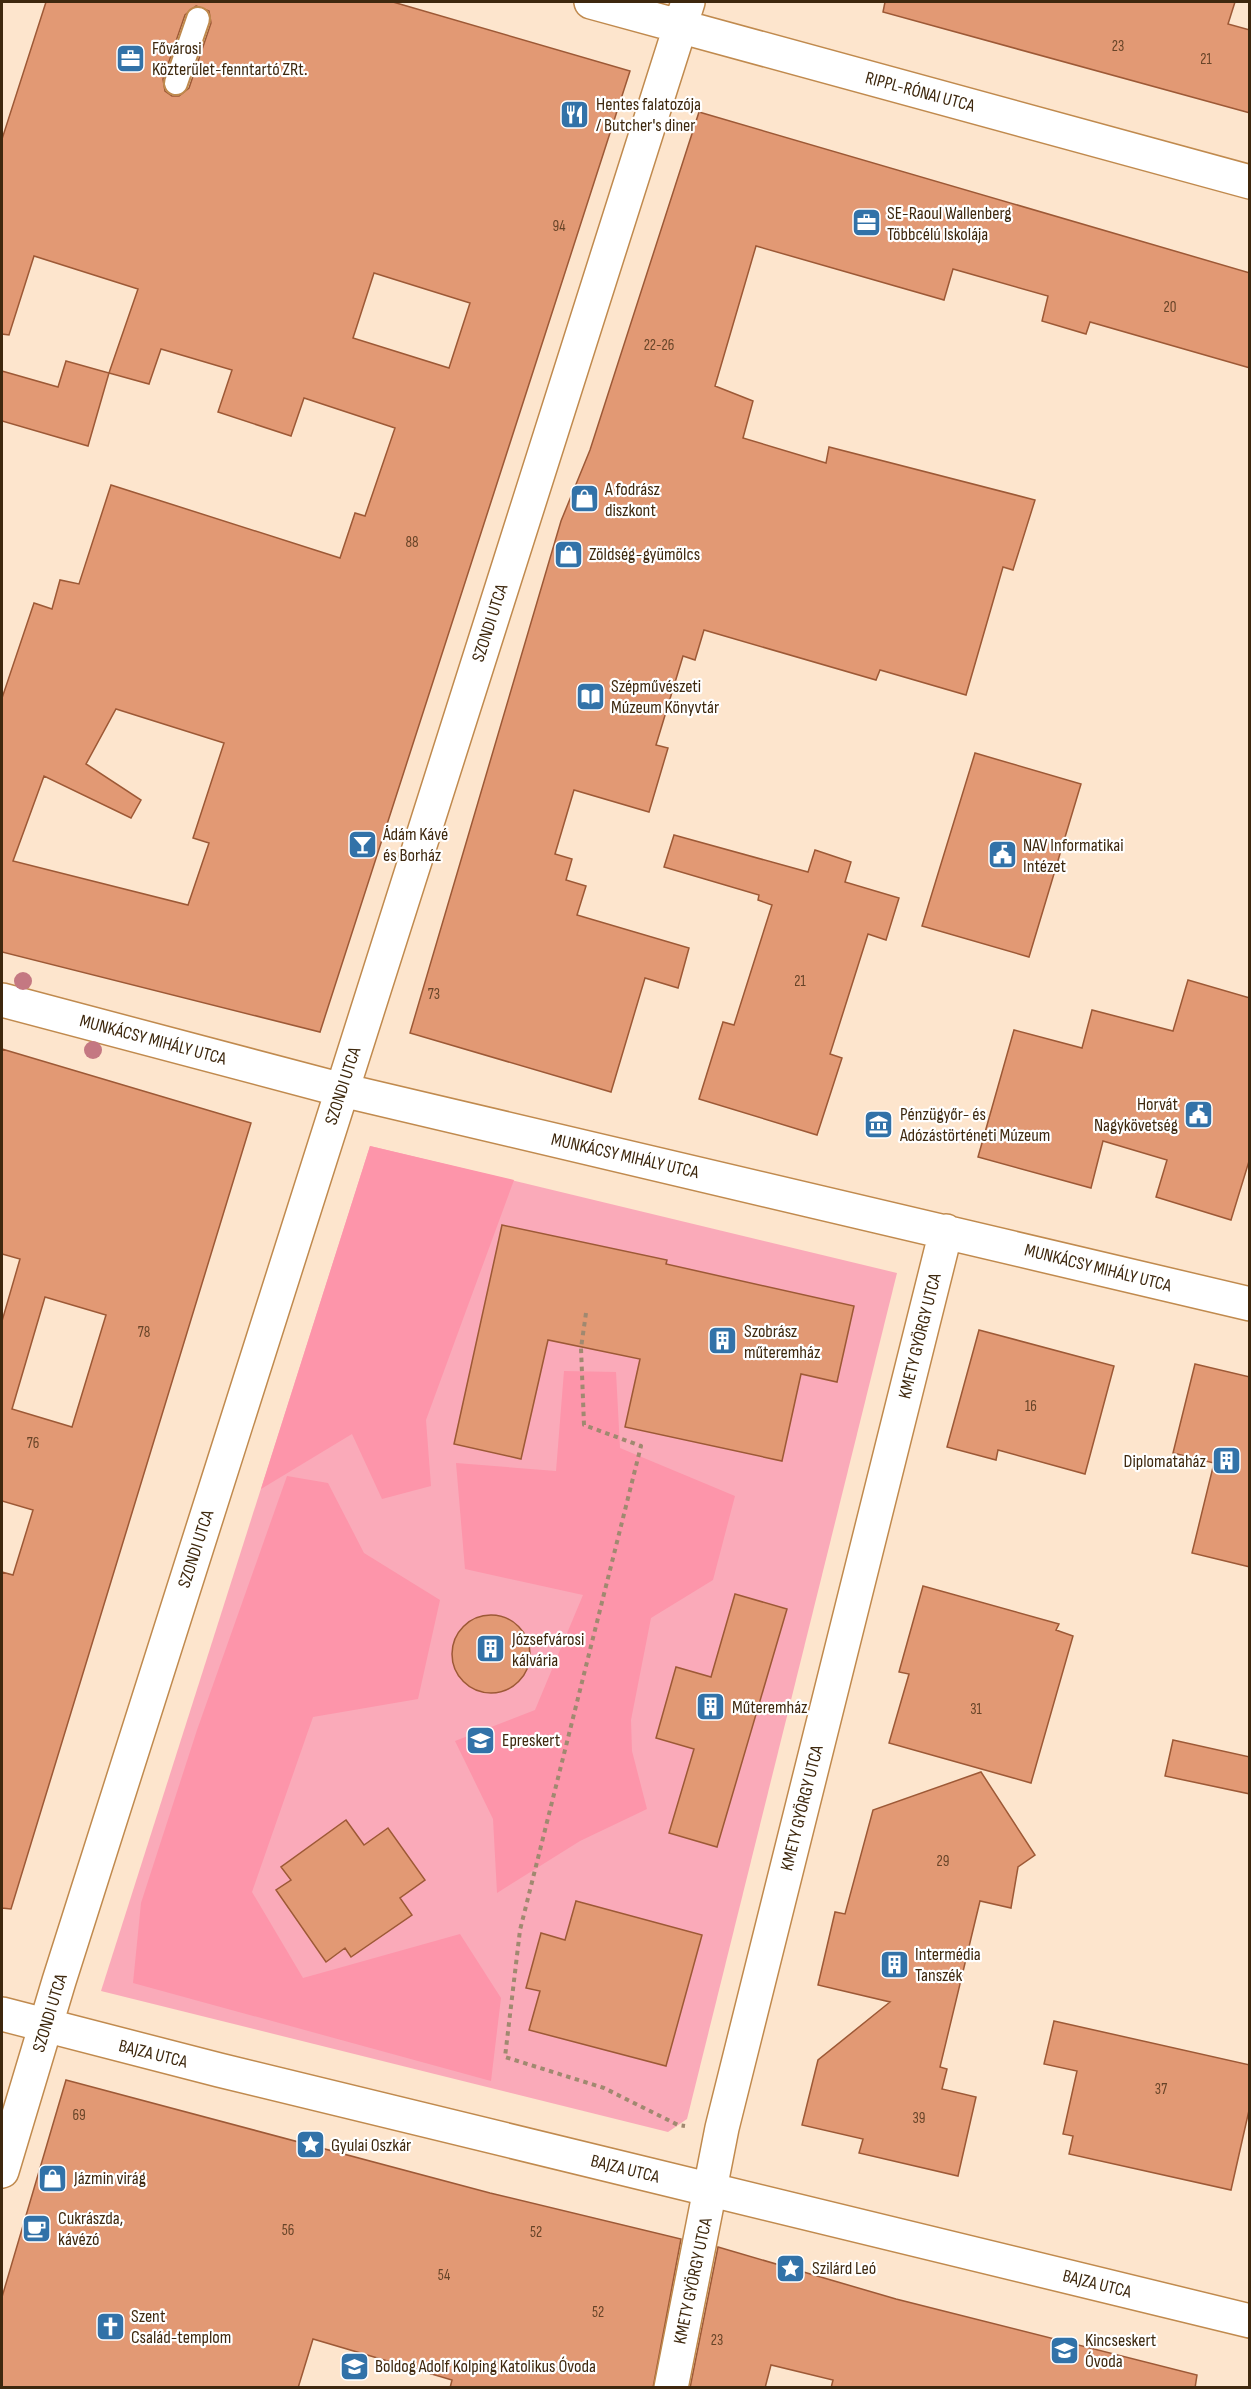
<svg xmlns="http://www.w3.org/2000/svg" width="1251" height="2389" font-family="'Sofia Sans Condensed',sans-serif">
  <rect width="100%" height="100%" fill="#fde5cd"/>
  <!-- green -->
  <path fill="#faaab9" d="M 370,1146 L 897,1273 L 687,2119 L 668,2132 L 101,1991 Z"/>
  <!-- forest -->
  <path fill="#fd95aa" d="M 370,1146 L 514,1180 L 426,1420 L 431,1486 L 382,1499 L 352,1434 L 261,1489 Z
    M 564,1371 L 616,1372 L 620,1448 L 735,1496 L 713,1580 L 651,1618 L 631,1720 L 632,1751 L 647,1809 L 580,1841 L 497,1893 L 493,1819 L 455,1741 L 535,1710 L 583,1595 L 465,1569 L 456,1463 L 556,1471 Z
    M 287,1476 L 328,1483 L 364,1553 L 440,1600 L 418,1699 L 313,1717 L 252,1892 L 303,1978 L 460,1934 L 501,1998 L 491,2081 L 133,1983 L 141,1903 L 197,1730 Z"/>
  <!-- building -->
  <path fill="#e29974" stroke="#9d5936" stroke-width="1.5" fill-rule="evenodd" d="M 46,2 L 393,2 L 630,71 L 320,1032 L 2,952 L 2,698 L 34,603 L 52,609 L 60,580 L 79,584 L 111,485 L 340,558 L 355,513 L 365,516 L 395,428 L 304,398 L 291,436 L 218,412 L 232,370 L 161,349 L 149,384 L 109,373 L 138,289 L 34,256 L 9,335 L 2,334 L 2,139 ZM 196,6 L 209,11 L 211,23 L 189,88 L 179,96 L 172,96 L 165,91 L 163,79 L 185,15 ZM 374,273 L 470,303 L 449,368 L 353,338 ZM 116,709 L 224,743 L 193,838 L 209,843 L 188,905 L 13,861 L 44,776 L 131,818 L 141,800 L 86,764 Z
    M 885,2 L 1235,2 L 1228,24 L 1250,30 L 1250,113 L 883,12 Z
    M 699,112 L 1250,273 L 1250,368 L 1090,322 L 1086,334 L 1042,321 L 1048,296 L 953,269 L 944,300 L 756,246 L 715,386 L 753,401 L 743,438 L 826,463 L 829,447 L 1035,500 L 1013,570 L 1003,567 L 966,695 L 880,670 L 876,680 L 704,630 L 695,660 L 683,656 L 656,745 L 668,748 L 649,812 L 574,790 L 555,854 L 572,859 L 566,880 L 586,886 L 577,915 L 689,948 L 678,988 L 645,978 L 611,1092 L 410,1033 L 561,521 L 590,450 Z
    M 66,361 L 109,373 L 88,446 L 2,421 L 2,371 L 58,387 Z
    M 975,753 L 1081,784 L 1029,957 L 922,926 Z
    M 674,835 L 808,872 L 815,850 L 851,862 L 845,882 L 899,898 L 886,940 L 868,934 L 830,1054 L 842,1058 L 817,1135 L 699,1099 L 723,1022 L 734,1025 L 772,905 L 758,900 L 759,895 L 664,867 Z
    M 1188,980 L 1250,998 L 1250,1158 L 1231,1220 L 1156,1197 L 1167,1160 L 1103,1141 L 1091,1188 L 978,1157 L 1014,1030 L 1082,1048 L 1092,1010 L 1173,1031 Z
    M 2,1049 L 251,1123 L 11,1909 L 2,1908 L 2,1572 L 13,1575 L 33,1510 L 2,1501 L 2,1321 L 20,1259 L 2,1254 ZM 45,1297 L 106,1315 L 72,1427 L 12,1409 Z
    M 502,1225 L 667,1260 L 666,1264 L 854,1306 L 837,1382 L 801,1374 L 782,1461 L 625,1427 L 640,1359 L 548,1340 L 521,1459 L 454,1444 Z
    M 979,1330 L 1114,1366 L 1085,1474 L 998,1450 L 996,1460 L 947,1447 Z
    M 1195,1364 L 1250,1377 L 1250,1567 L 1192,1553 L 1214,1463 L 1173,1453 Z
    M 923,1586 L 1059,1624 L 1056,1630 L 1073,1636 L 1031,1783 L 889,1743 L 909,1674 L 899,1672 Z
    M 735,1594 L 787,1609 L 717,1847 L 669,1833 L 694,1749 L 656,1738 L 676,1667 L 711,1677 Z
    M452 1654a39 39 0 1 1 78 0a39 39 0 1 1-78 0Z
    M 1173,1740 L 1250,1757 L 1250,1794 L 1165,1776 Z
    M 981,1772 L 1035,1855 L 1018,1867 L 1011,1908 L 980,1901 L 940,2067 L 947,2069 L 942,2089 L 976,2097 L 958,2176 L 859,2153 L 863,2139 L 802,2125 L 818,2060 L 890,2002 L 818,1985 L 835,1912 L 845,1914 L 873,1810 Z
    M 346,1820 L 364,1845 L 388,1828 L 425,1880 L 400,1898 L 412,1915 L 351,1957 L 345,1948 L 326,1962 L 276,1890 L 291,1880 L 281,1867 Z
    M 576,1901 L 702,1935 L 666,2066 L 529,2030 L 540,1991 L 526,1988 L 541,1933 L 565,1940 Z
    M 1054,2021 L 1250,2065 L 1250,2106 L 1231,2190 L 1069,2154 L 1073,2136 L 1063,2134 L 1077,2071 L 1044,2064 Z
    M 66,2080 L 490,2193 L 681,2239 L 653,2388 L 450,2388 L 452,2380 L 313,2339 L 298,2388 L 2,2388 L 2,2297 Z
    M 718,2247 L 896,2299 L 1197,2375 L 1195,2388 L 831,2388 L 833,2380 L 771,2365 L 765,2388 L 690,2388 Z"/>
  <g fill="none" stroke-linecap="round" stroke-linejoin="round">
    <defs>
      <path id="service" d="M 176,83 L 198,19"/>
      <path id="minor" d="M 591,2 L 1250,182
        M 2,1000 L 342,1090 L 1250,1304
        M 2,2171 L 59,1981 L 688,2
        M 671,2388 L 722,2128 L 946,1231"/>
      <path id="tertiary" d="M 2,2014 L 219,2070 L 1250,2321"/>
    </defs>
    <!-- service casing -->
    <use href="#service" stroke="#c08a4e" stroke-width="26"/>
    <!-- minor casing -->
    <use href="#minor" stroke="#c08a4e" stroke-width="36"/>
    <!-- tertiary casing -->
    <use href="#tertiary" stroke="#c08a4e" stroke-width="36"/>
    <!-- path -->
    <path stroke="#a08970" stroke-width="4" stroke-dasharray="4.5 4.5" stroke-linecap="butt" d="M 586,1313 L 581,1348 L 584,1425 L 641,1446 L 520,1930 L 505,2057 L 604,2088 L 678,2125 L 685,2126"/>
    <!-- service -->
    <use href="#service" stroke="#fff" stroke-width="22"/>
    <!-- minor -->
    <use href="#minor" stroke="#fff" stroke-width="33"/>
    <!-- tertiary -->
    <use href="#tertiary" stroke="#fff" stroke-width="33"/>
  </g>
  <!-- trees -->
  <g fill="#c47882">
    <circle cx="23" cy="981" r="9"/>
    <circle cx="93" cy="1050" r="9"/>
  </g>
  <!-- icons -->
  <defs>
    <symbol id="office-square" viewBox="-11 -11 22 22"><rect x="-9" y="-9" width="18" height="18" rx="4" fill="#3272a8" stroke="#fff"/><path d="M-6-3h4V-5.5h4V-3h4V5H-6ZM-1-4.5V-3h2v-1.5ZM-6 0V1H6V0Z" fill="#fff"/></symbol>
    <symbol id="restaurant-square" viewBox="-11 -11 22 22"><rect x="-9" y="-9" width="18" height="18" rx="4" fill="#3272a8" stroke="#fff"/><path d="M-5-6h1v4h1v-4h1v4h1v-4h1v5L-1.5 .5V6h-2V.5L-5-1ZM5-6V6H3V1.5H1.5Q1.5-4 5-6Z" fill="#fff"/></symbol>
    <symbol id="shop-square" viewBox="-11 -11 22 22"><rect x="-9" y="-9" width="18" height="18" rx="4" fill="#3272a8" stroke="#fff"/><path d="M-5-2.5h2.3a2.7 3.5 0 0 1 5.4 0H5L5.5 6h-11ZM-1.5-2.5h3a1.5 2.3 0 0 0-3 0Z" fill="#fff"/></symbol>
    <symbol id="library-square" viewBox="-11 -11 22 22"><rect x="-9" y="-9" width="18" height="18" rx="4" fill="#3272a8" stroke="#fff"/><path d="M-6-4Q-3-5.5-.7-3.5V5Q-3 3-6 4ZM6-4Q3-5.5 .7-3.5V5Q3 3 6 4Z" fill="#fff"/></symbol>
    <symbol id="bar-square" viewBox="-11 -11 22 22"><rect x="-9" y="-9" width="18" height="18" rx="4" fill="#3272a8" stroke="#fff"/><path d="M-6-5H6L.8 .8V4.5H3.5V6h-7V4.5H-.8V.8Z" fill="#fff"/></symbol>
    <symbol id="civic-square" viewBox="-11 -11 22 22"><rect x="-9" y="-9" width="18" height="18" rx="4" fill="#3272a8" stroke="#fff"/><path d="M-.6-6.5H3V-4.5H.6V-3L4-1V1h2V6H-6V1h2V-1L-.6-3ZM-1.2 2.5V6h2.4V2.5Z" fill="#fff"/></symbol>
    <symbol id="museum-square" viewBox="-11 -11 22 22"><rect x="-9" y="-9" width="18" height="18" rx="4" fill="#3272a8" stroke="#fff"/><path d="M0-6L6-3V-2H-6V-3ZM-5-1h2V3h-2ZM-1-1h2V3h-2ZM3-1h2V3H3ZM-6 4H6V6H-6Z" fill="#fff"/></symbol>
    <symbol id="building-square" viewBox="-11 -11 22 22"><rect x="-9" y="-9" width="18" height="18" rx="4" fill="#3272a8" stroke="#fff"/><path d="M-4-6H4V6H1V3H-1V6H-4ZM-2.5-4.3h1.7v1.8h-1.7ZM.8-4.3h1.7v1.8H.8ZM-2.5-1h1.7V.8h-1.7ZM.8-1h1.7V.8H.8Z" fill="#fff"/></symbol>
    <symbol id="university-square" viewBox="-11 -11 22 22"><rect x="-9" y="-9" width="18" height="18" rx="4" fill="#3272a8" stroke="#fff"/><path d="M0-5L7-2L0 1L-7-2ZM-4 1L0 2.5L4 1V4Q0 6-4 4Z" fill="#fff"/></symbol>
    <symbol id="sight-square" viewBox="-11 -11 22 22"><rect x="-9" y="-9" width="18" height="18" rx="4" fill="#3272a8" stroke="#fff"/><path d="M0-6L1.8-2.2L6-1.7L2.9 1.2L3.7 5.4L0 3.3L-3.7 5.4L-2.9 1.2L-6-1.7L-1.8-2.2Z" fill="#fff"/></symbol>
    <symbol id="cafe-square" viewBox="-11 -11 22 22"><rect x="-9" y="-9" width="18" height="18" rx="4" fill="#3272a8" stroke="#fff"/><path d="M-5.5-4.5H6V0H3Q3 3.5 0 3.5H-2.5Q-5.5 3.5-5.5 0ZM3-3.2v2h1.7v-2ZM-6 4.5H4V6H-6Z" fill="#fff"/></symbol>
    <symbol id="church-square" viewBox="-11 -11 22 22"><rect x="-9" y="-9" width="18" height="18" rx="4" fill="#3272a8" stroke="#fff"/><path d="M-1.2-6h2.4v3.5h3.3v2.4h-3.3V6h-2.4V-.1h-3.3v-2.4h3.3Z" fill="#fff"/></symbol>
    <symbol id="school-square" viewBox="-11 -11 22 22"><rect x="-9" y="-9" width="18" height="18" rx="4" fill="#3272a8" stroke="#fff"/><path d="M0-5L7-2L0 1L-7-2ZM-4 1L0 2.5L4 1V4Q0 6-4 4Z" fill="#fff"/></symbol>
  </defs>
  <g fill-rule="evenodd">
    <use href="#office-square" x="114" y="42" width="33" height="33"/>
    <use href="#restaurant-square" x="558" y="98" width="33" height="33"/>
    <use href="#office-square" x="850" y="206" width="33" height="33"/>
    <use href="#shop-square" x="568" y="482" width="33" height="33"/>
    <use href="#shop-square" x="552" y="538" width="33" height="33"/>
    <use href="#library-square" x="574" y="680" width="33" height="33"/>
    <use href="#bar-square" x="346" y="828" width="33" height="33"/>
    <use href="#civic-square" x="986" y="838" width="33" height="33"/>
    <use href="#civic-square" x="1182" y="1098" width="33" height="33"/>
    <use href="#museum-square" x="862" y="1108" width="33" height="33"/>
    <use href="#building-square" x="706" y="1324" width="33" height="33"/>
    <use href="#building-square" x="1210" y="1444" width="33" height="33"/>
    <use href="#building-square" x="474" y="1632" width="33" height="33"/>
    <use href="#building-square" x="694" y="1690" width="33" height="33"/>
    <use href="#university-square" x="464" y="1724" width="33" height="33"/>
    <use href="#building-square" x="878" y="1948" width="33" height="33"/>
    <use href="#sight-square" x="294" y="2128" width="33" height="33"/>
    <use href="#shop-square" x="36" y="2162" width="33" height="33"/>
    <use href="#cafe-square" x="20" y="2212" width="33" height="33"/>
    <use href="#sight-square" x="774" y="2252" width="33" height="33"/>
    <use href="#church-square" x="94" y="2310" width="33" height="33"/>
    <use href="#school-square" x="1048" y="2334" width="33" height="33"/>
    <use href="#school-square" x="338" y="2350" width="33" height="33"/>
  </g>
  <g text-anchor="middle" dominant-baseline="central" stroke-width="4.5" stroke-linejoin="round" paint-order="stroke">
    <!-- number labels -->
    <g font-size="15" fill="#674428">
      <text x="1118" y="46">23</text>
      <text x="1206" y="59">21</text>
      <text x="559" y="226">94</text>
      <text x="1170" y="307">20</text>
      <text x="659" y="345">22-26</text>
      <text x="412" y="542">88</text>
      <text x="800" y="981">21</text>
      <text x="434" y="994">73</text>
      <text x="144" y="1332">78</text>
      <text x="1031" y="1406">16</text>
      <text x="33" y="1443">76</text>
      <text x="976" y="1709">31</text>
      <text x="943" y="1861">29</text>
      <text x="1161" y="2089">37</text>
      <text x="79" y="2115">69</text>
      <text x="919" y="2118">39</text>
      <text x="288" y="2230">56</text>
      <text x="536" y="2232">52</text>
      <text x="444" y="2275">54</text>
      <text x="598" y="2312">52</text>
      <text x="717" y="2340">23</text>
    </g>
    <!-- poi labels -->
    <g font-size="18" fill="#3e280e" stroke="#fff" text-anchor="start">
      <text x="152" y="48">Fővárosi<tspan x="152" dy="21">Közterület-fenntartó ZRt.</tspan></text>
      <text x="596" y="104">Hentes falatozója<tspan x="596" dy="21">/ Butcher's diner</tspan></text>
      <text x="887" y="213">SE-Raoul Wallenberg<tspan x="887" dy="21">Többcélú Iskolája</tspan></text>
      <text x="605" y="489">A fodrász<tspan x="605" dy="21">diszkont</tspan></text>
      <text x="589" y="554">Zöldség-gyümölcs</text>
      <text x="611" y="686">Szépművészeti<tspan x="611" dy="21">Múzeum Könyvtár</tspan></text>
      <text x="383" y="834">Ádám Kávé<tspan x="383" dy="21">és Borház</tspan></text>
      <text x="1023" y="845">NAV Informatikai<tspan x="1023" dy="21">Intézet</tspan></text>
      <text x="1178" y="1104" text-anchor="end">Horvát<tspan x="1178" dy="21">Nagykövetség</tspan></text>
      <text x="900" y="1114">Pénzügyőr- és<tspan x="900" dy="21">Adózástörténeti Múzeum</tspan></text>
      <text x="744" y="1331">Szobrász<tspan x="744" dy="21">műteremház</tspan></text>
      <text x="1206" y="1461" text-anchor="end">Diplomataház</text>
      <text x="512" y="1639">Józsefvárosi<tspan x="512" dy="21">kálvária</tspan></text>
      <text x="732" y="1707">Műteremház</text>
      <text x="502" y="1740">Epreskert</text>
      <text x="915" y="1954">Intermédia<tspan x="915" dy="21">Tanszék</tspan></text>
      <text x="331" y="2145">Gyulai Oszkár</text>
      <text x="74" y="2178">Jázmin virág</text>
      <text x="58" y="2218">Cukrászda,<tspan x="58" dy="21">kávézó</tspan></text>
      <text x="812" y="2268">Szilárd Leó</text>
      <text x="131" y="2316">Szent<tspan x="131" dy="21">Család-templom</tspan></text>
      <text x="1085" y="2340">Kincseskert<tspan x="1085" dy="21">Óvoda</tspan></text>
      <text x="375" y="2366">Boldog Adolf Kolping Katolikus Óvoda</text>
    </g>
    <!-- street labels -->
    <g font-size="18" fill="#3e280e" stroke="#fff">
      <text transform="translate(920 92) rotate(15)">RIPPL-RÓNAI UTCA</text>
      <text transform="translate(490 623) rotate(-72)">SZONDI UTCA</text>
      <text transform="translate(153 1040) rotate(15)">MUNKÁCSY MIHÁLY UTCA</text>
      <text transform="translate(343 1086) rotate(-72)">SZONDI UTCA</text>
      <text transform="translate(625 1156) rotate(13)">MUNKÁCSY MIHÁLY UTCA</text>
      <text transform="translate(1098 1268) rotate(14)">MUNKÁCSY MIHÁLY UTCA</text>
      <text transform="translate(920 1336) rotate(-76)">KMETY GYÖRGY UTCA</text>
      <text transform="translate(196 1549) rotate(-72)">SZONDI UTCA</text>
      <text transform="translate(802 1808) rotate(-76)">KMETY GYÖRGY UTCA</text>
      <text transform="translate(50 2013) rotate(-73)">SZONDI UTCA</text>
      <text transform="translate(153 2054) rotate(14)">BAJZA UTCA</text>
      <text transform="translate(625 2169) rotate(14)">BAJZA UTCA</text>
      <text transform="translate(693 2281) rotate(-78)">KMETY GYÖRGY UTCA</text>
      <text transform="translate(1097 2284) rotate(14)">BAJZA UTCA</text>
    </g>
  </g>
  <!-- border -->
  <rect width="1251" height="2389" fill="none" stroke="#3e280e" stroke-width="6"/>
</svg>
